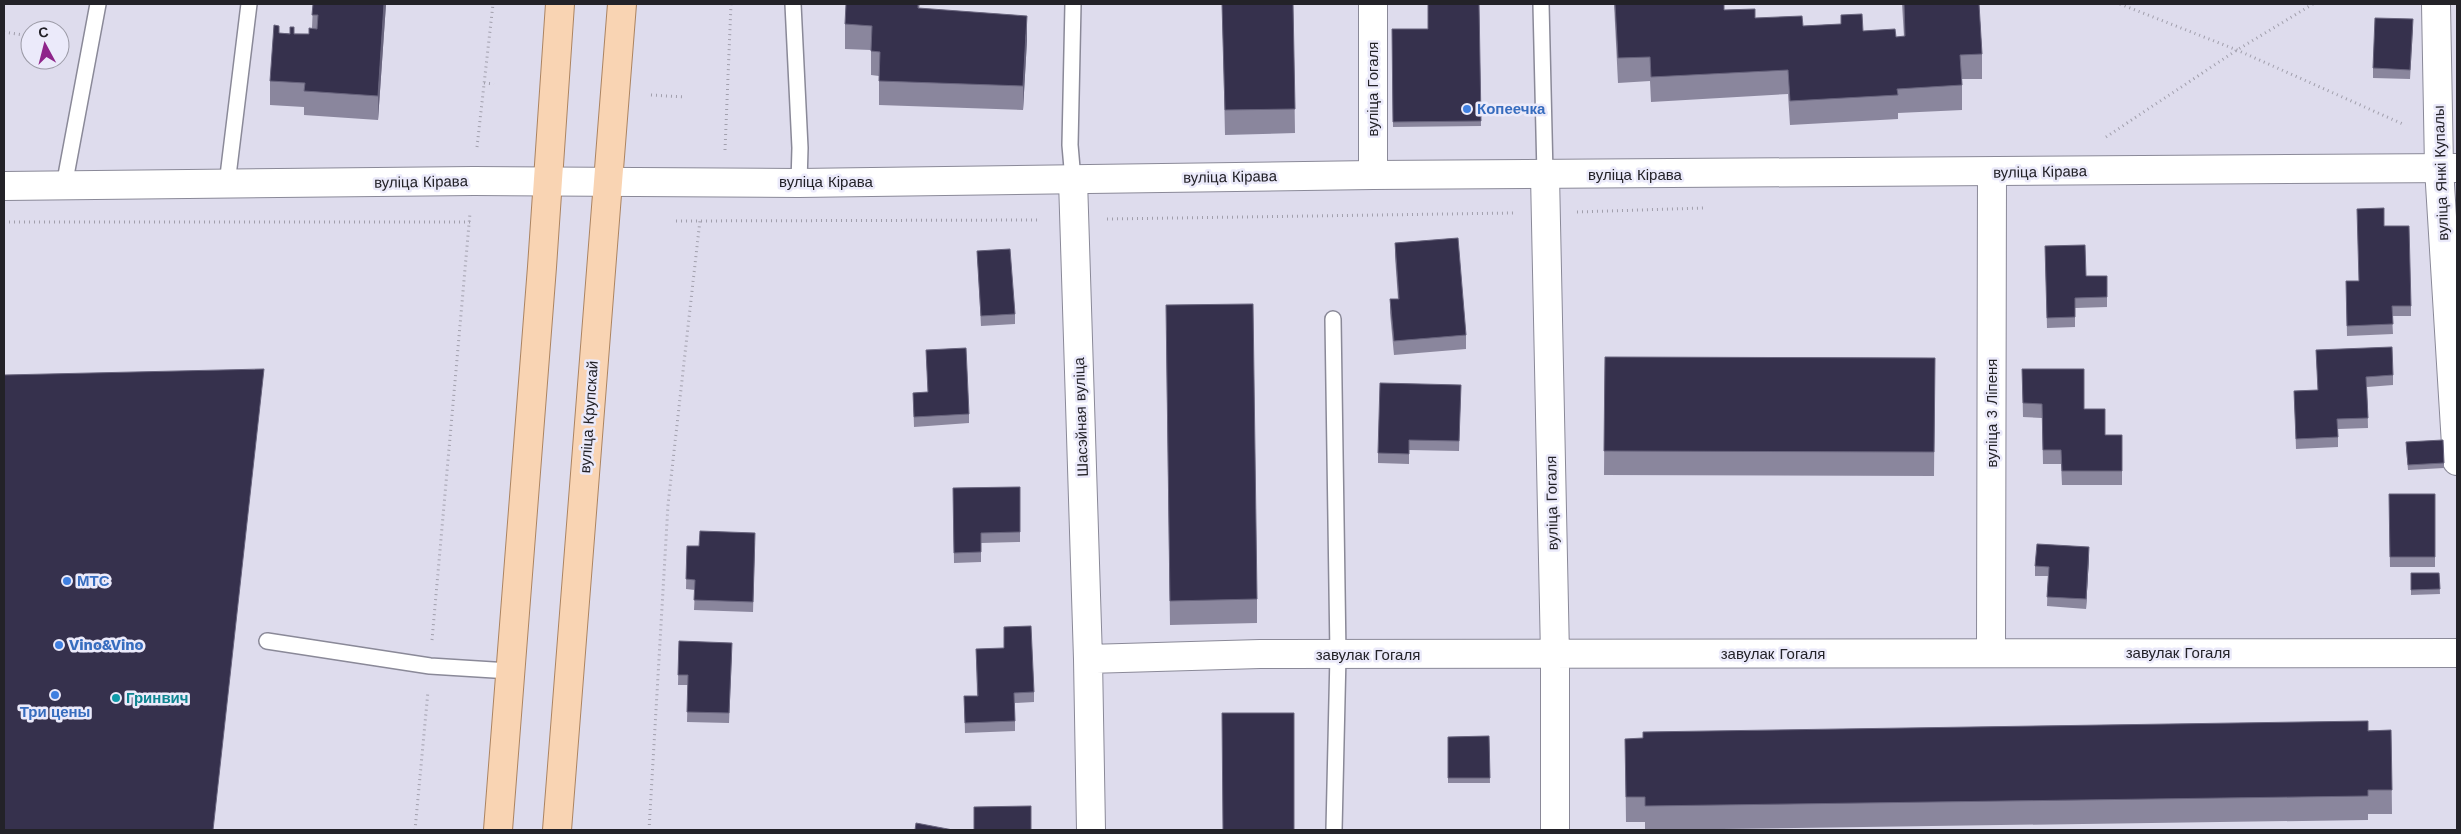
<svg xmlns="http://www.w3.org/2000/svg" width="2461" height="834" font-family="'Work Sans',sans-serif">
  <rect width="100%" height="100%" fill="#dedced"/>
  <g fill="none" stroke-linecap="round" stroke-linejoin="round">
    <defs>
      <path id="lane" d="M 793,4 L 800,148 L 799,183
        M 1073,4 L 1070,145 L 1073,180
        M 1541,4 L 1545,175
        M 227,184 L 249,4
        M 64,186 L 98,4
        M 1333,319 L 1338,655 L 1334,830
        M 267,641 L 430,666 L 510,671"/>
      <path id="street" d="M 2436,4 L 2439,168 L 2457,461
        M 1373,175 L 1373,4
        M 1545,175 L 1555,655 L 1555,830
        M 1073,180 L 1088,659 L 1091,830
        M 1991,653 L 1992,173
        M 1088,659 L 1260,654 L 2457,653"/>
      <path id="secondary" d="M 4,186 L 474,181 L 799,183 L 1373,175 L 2457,168"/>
      <path id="primary" d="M 498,830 L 542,267 L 560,4
        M 557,830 L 622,4"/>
    </defs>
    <!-- lane casing -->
    <use href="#lane" stroke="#8a8998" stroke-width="18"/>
    <!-- street casing -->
    <use href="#street" stroke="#8a8998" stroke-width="30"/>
    <!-- secondary casing -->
    <use href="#secondary" stroke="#8a8998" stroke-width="30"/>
    <!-- primary casing -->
    <use href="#primary" stroke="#ac8461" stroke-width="30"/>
    <!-- path -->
    <path stroke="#a19fac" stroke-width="3" stroke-dasharray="1 4" stroke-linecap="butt" d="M 2120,4 L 2237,50 L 2405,125
      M 4,32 L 30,36
      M 484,83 L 494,84
      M 651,95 L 685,97
      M 2106,137 L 2237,50 L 2313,4
      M 477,147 L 493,4
      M 725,150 L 731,4
      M 1577,212 L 1703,208
      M 1107,219 L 1513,213
      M 676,221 L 1041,220
      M 4,222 L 470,222
      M 432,640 L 470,213
      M 415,830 L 428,691
      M 649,830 L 668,505 L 700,220"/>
    <!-- lane -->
    <use href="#lane" stroke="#fff" stroke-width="15"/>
    <!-- street -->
    <use href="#street" stroke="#fff" stroke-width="28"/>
    <!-- secondary -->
    <use href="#secondary" stroke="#fff" stroke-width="28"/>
    <!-- primary -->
    <use href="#primary" stroke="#f9d4b3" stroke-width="28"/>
  </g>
  <!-- wall -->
  <path fill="#8a869d" d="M 313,4 L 386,4 L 378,120 L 304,115 L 304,107 L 270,105 L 270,81 L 279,33 L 309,34 L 312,28 Z
    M 920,4 L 919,8 L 1027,40 L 1023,110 L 879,105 L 879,76 L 871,75 L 871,50 L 845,49 L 845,24 Z
    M 1222,4 L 1293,4 L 1295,133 L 1225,135 Z
    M 1479,4 L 1481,126 L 1393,127 L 1392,29 L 1428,29 Z
    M 1614,4 L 1724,4 L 1724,10 L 1755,18 L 1803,26 L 1841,24 L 1841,15 L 1863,31 L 1896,37 L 1904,37 L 1902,4 L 1979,4 L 1982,54 L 1982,79 L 1962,79 L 1962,110 L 1898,113 L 1898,119 L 1790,125 L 1788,94 L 1651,102 L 1650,81 L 1618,83 Z
    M 2413,29 L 2410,79 L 2373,78 L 2373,68 Z
    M 2384,226 L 2411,306 L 2411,316 L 2392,316 L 2393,334 L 2347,336 L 2346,281 L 2359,281 Z
    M 1395,243 L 1466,335 L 1466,349 L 1394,355 L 1390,313 L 1390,299 L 1398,299 L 1395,257 Z
    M 2045,246 L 2086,276 L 2107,276 L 2107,307 L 2075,308 L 2075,327 L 2047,328 Z
    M 977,251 L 1015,314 L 1015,324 L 981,326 Z
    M 1166,329 L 1257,599 L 1257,623 L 1170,625 Z
    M 926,350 L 969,414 L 969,423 L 914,427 L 913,393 L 928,392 Z
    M 2316,350 L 2393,375 L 2393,385 L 2367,387 L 2368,428 L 2338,429 L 2338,447 L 2296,449 L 2294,391 L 2318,390 Z
    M 1605,357 L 1935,358 L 1934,476 L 1604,475 Z
    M 2022,369 L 2084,409 L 2105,435 L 2122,435 L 2122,485 L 2062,485 L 2061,464 L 2043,464 L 2042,418 L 2023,417 Z
    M 1461,385 L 1459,451 L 1409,450 L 1409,464 L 1378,463 L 1378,453 Z
    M 2406,447 L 2444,463 L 2444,468 L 2408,470 Z
    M 1020,487 L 1020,542 L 981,543 L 981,562 L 954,563 L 953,488 Z
    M 2389,494 L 2435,494 L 2435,567 L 2390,567 Z
    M 755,543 L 753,612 L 694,610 L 695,590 L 686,589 L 687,546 L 699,546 Z
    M 2089,557 L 2086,609 L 2047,606 L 2048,576 L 2035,576 L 2035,566 Z
    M 2411,573 L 2439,573 L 2440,594 L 2411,595 Z
    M 679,641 L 732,653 L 729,723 L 687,722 L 688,685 L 678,685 Z
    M 976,649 L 1034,692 L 1034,702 L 1015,703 L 1015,731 L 965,733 L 964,696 L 977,696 Z
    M 2391,730 L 2392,814 L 2368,814 L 2368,820 L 1645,830 L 1645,822 L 1626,822 L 1625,739 Z
    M 1489,736 L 1490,783 L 1448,783 L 1448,737 Z"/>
  <!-- shaded-wall -->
  <path fill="#68647d" d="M 384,4 L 386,4 L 378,120 L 378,96 Z
    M 1027,16 L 1027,40 L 1023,110 L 1023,86 Z
    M 2089,547 L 2089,557 L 2086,609 L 2086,599 Z"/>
  <!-- building -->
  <path fill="#36314d" stroke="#68647d" d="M 313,4 L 384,4 L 378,96 L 304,91 L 305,83 L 270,81 L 274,25 L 279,26 L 279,33 L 290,34 L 290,27 L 294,27 L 294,34 L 309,34 L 309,28 L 317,29 L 318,15 L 312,15 Z
    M 846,4 L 918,4 L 918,8 L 1027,16 L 1023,86 L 879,81 L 880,52 L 871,51 L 872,26 L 845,24 Z
    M 1222,4 L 1293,4 L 1295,109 L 1225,110 Z
    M 1428,4 L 1479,4 L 1481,121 L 1393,122 L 1392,29 L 1428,29 Z
    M 1615,4 L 1724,4 L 1724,10 L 1755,9 L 1755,18 L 1802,16 L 1803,26 L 1841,24 L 1841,15 L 1862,14 L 1863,31 L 1895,29 L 1896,37 L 1905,36 L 1904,4 L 1979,4 L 1982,54 L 1960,55 L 1962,85 L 1897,89 L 1898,95 L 1790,101 L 1788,70 L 1651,77 L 1650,57 L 1618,58 Z
    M 2375,18 L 2413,19 L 2410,70 L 2373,68 Z
    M 2384,208 L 2384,226 L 2409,226 L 2411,306 L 2392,306 L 2393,324 L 2347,326 L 2346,281 L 2359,281 L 2357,209 Z
    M 1458,238 L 1466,335 L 1394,341 L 1390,299 L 1399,299 L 1395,243 Z
    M 2085,245 L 2086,276 L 2107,276 L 2107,297 L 2075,298 L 2075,317 L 2047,318 L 2045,246 Z
    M 1010,249 L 1015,314 L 981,316 L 977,251 Z
    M 1253,304 L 1257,599 L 1170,601 L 1166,305 Z
    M 2392,347 L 2393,375 L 2366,377 L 2368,418 L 2337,419 L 2338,437 L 2296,439 L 2294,391 L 2318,390 L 2316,350 Z
    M 966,348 L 969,414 L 914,417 L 913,393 L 928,392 L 926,350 Z
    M 1605,357 L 1935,358 L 1934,452 L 1604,451 Z
    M 264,369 L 213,830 L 4,830 L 4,375 Z
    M 2022,369 L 2084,369 L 2084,409 L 2105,409 L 2105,435 L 2122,435 L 2122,471 L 2062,471 L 2061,450 L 2043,450 L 2042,404 L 2023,403 Z
    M 1380,383 L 1461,385 L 1459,441 L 1409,440 L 1409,454 L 1378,453 Z
    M 2443,440 L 2444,463 L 2408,465 L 2406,442 Z
    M 1020,487 L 1020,532 L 981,533 L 981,552 L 954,553 L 953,488 Z
    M 2389,494 L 2435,494 L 2435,557 L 2390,557 Z
    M 700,531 L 755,533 L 753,602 L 694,600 L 695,580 L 686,579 L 687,546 L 699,546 Z
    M 2037,544 L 2089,547 L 2086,599 L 2047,597 L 2049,567 L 2035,566 Z
    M 2411,573 L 2439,573 L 2440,589 L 2411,590 Z
    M 1031,626 L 1034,692 L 1014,693 L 1015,721 L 965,723 L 964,696 L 978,696 L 976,649 L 1004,648 L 1004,627 Z
    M 679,641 L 732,643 L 729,713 L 687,712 L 688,675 L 678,675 Z
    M 1222,713 L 1294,713 L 1294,830 L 1223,830 Z
    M 2368,721 L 2368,731 L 2391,730 L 2392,790 L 2368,790 L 2368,796 L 1645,806 L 1645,797 L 1626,797 L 1625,739 L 1643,738 L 1643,732 Z
    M 1489,736 L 1490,778 L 1448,778 L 1448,737 Z
    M 1031,806 L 1031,830 L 974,830 L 974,807 Z
    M 916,823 L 953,830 L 915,830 Z"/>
  <!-- markers -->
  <g fill="#3f7fe0" stroke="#ebeafa" stroke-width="2">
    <circle cx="1467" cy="109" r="5"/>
    <circle cx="67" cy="581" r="5"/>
    <circle cx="59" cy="645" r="5"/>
    <circle cx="55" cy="695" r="5"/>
  </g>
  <circle fill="#0f9aa8" stroke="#ebeafa" stroke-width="2" cx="116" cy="698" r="5"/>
  <g text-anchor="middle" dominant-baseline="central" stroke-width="5" stroke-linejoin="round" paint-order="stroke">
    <!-- street labels -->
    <g font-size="15" fill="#232228" stroke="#ebeafa">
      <text transform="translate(1373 89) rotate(-90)">вуліца Гогаля</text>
      <text transform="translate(2040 172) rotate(-1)">вуліца Кірава</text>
      <text transform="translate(2441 173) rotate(-92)">вуліца Янкі Купалы</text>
      <text x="1635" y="175">вуліца Кірава</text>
      <text transform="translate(1230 177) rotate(-1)">вуліца Кірава</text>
      <text transform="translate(421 182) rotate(-1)">вуліца Кірава</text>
      <text x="826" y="182">вуліца Кірава</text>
      <text transform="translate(1992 413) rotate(-90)">вуліца 3 Ліпеня</text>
      <text transform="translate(589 417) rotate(-86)">вуліца Крупскай</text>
      <text transform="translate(1081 417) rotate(-92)">Шасэйная вуліца</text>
      <text transform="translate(1552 503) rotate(-91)">вуліца Гогаля</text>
      <text x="2178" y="653">завулак Гогаля</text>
      <text x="1773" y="654">завулак Гогаля</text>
      <text x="1368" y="655">завулак Гогаля</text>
    </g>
    <!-- shop labels -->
    <g font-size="15" font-weight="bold" fill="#366cbe" stroke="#ebeafa" text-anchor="start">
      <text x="1477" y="109">Копеечка</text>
      <text x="77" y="581">МТС</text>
      <text x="69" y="645">Vino&amp;Vino</text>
      <text x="55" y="712" text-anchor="middle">Три цены</text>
    </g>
    <!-- culture labels -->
    <g font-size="15" font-weight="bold" fill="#0d838f" stroke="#ebeafa" text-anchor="start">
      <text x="126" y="698">Гринвич</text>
    </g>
  </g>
  <!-- border -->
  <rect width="2461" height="834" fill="none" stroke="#232228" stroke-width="10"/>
  <!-- north arrow -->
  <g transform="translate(45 45) rotate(353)"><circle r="24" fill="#ebeafa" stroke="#9b9aa6"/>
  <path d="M0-4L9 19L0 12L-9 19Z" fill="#8e258a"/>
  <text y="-8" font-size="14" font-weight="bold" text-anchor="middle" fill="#232228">С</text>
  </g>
</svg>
